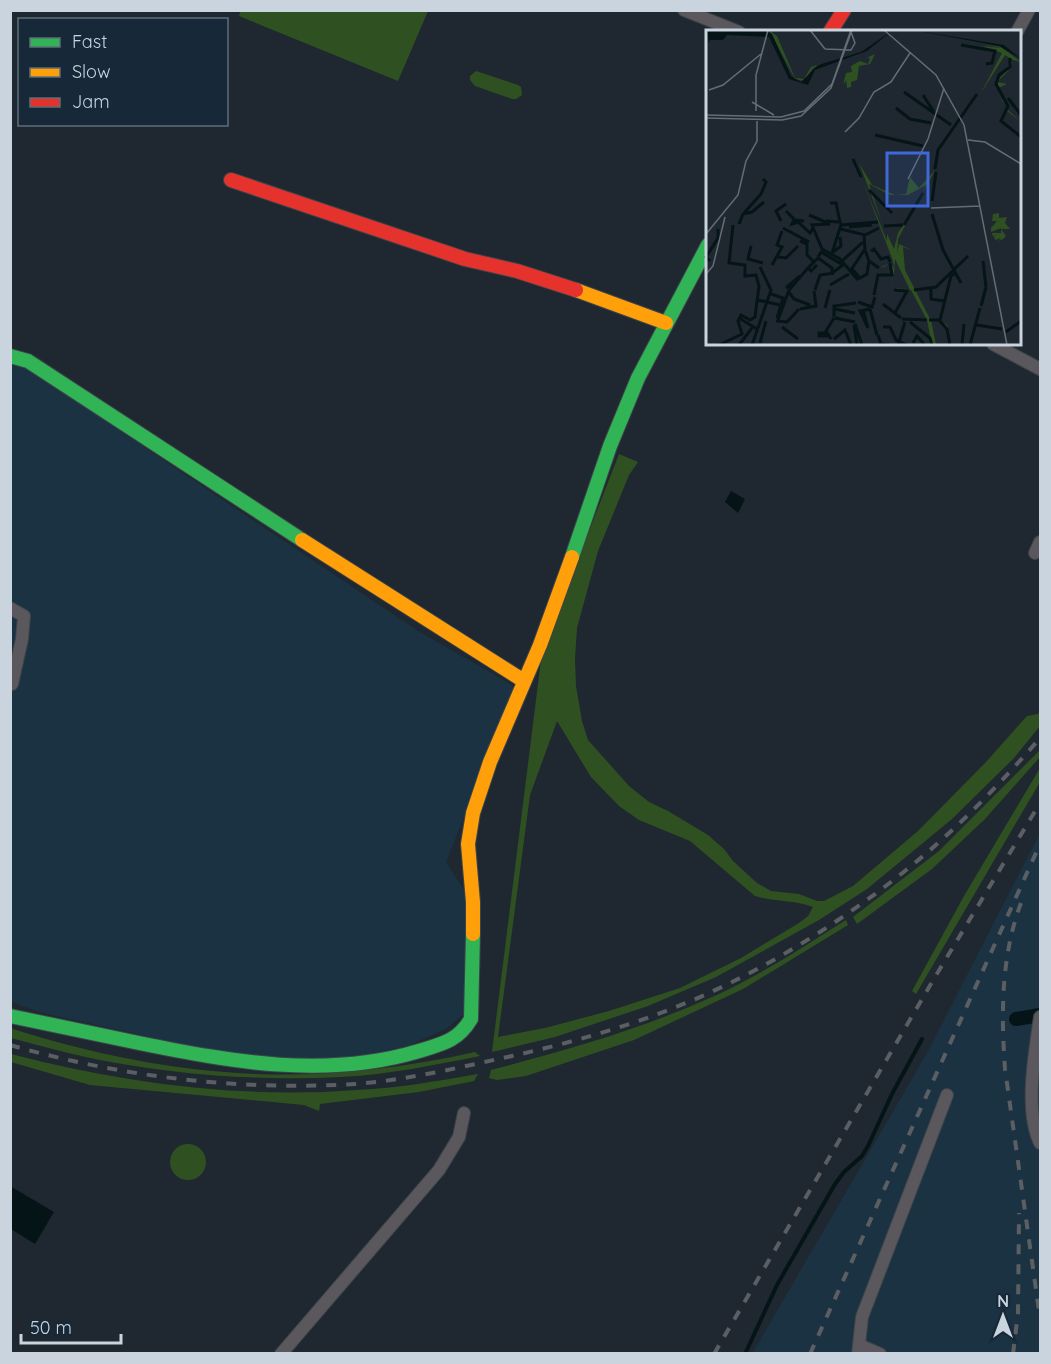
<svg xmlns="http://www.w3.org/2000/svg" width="1051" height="1364" font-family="Quicksand,sans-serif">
  <rect width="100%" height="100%" fill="#1f2830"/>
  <!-- built -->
  <path fill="#1b3243" d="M 10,364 L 22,365 L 418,631 L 512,685 L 514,691 L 446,862 L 464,890 L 468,917 L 465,1013 L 446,1029 L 410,1045 L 354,1057 L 265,1060 L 200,1048 L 43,1013 L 11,1002 Z
    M 1040,833 L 1040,1353 L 752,1354 L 927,1053 Z"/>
  <!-- green -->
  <path fill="#2f5121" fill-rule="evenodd" d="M 241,10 L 428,10 L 428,11 L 398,81 L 239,16 Z
    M 476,71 L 518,85 L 521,87 L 522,95 L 516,99 L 512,99 L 475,86 L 470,80 L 470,76 Z
    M 619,454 L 638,462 L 629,475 L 598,551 L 577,628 L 575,659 L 576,686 L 582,721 L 588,740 L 629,786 L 649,802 L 668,811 L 708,835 L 724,849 L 733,861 L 757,883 L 771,891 L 799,894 L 817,901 L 824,901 L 853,886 L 918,831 L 986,762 L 1027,716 L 1038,714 L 1040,711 L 1040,726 L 1014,758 L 952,819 L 867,889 L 819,920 L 716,977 L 648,1006 L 555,1037 L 492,1052 L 542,652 ZM 557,721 L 591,777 L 619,806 L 639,820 L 690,841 L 755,896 C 775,902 795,900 813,907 L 808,916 L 799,923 L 741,958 L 680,988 L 609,1011 L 545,1028 L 498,1037 L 530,795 Z
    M 1040,750 L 1040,757 L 985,819 L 932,869 L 857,924 L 853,917 L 939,851 Z
    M 1040,768 L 1040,782 L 916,994 L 912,991 L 964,896 Z
    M 846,920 L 848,925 L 743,989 L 634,1040 L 526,1076 L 497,1080 L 489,1078 L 491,1070 C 563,1051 635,1031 703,1001 C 753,980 800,949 846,920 Z
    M 10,1028 C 125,1065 247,1084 367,1070 C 403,1066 439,1060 475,1052 L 480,1056 C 434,1065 387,1075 340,1077 C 258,1081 175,1075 95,1059 C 66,1053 38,1045 11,1038 Z
    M 11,1054 C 123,1083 240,1099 357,1090 C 398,1088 438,1081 478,1074 L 474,1081 L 419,1092 L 320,1104 L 319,1111 L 304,1105 L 90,1085 L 11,1062 Z
    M170 1162a18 18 0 1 1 36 0a18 18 0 1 1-36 0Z"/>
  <!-- water -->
  <path fill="#051416" d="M 731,491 L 745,499 L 738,513 L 725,502 Z
    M 10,1186 L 54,1212 L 35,1244 L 11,1229 Z"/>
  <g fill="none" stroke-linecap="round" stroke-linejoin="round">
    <!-- stream -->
    <path stroke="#051416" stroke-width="4" d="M 745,1354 L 777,1285 L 835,1184 L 844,1172 L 862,1156 L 868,1146 L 892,1094 L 922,1039"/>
    <!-- canal -->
    <path stroke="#051416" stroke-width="14" d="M 1016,1019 L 1040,1015"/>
    <defs>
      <path id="street" d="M 684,10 L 739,32
        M 1017,32 L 1029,10
        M 993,344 L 1040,369
        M 1035,553 L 1040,542
        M 10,608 L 24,616 L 22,639 L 12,684
        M 1040,1017 C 1035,1052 1024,1110 1040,1143
        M 859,1345 L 880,1354
        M 281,1354 L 439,1170 L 459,1137 L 464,1113
        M 858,1354 L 862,1317 L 947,1095"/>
      <path id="fast" d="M 10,356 L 28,361 L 302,540
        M 572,557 L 610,446 L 638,378 L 708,245
        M 10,1016 C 53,1025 96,1034 139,1043 C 232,1062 326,1079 419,1051 C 442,1044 458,1041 471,1019 L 473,934"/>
      <path id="slow" d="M 576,290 L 666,323
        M 302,540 L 524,681
        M 473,934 L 473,902 L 468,844 L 473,813 L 490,762 L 540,645 L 572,557"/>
      <path id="jam" d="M 830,32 L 844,10
        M 231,180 L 465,259 L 517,271 L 576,290"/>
    </defs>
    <!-- street casing -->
    <use href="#street" stroke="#3c444a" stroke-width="14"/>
    <!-- fast casing -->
    <use href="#fast" stroke="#3c444a" stroke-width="16"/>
    <!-- slow casing -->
    <use href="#slow" stroke="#3c444a" stroke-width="16"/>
    <!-- jam casing -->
    <use href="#jam" stroke="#3c444a" stroke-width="16"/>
    <!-- street -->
    <use href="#street" stroke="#5a585c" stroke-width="12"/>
    <!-- fast -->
    <use href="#fast" stroke="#30b455" stroke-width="14"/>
    <!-- slow -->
    <use href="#slow" stroke="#ff9f0a" stroke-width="14"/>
    <!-- jam -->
    <use href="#jam" stroke="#e5322d" stroke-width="14"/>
    <!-- rail -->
    <path stroke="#5b5e62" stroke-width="4" stroke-dasharray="10 10" stroke-linecap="butt" d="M 1021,903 C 1001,956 1001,1014 1005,1069 L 1040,1318
      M 10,1045 C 122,1077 239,1091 355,1084 C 408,1080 461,1067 512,1056 C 588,1039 665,1016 734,981 C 793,952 860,908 911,866 C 958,828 1001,783 1040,738
      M 714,1354 L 935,977 L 1040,803
      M 810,1354 L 1040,844
      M 1013,1354 L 1018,1313 L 1019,1213"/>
  </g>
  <!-- overview -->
  <g transform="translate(706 30)">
    <rect width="315" height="315" fill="#1f2830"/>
    <path d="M 63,0 L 71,6 L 89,48 L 98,49 L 105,37 L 118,33 L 107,38 L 98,51 L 89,49 ZM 276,14 L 295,17 L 315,32 L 304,29 L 306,31 L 305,38 L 291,52 L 301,54 L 292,58 L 296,70 L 302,76 L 302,80 L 315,92 L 301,81 L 296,91 L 314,106 L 295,91 L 302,76 L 296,71 L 290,52 L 304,37 L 304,28 L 299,25 L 275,63 L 296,23 L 276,16 L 296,18 ZM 169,24 L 164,34 L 153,36 L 151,50 L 145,52 L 145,57 L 141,58 L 140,50 L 137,55 L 140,43 L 146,42 L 145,36 L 154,31 L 162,34 L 164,28 L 161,28 ZM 153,133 L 166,155 L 189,165 L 200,164 L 204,147 L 213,158 L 229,140 L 217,162 L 220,155 L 202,165 L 184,165 L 163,154 L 176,193 ZM 157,152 L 181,211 L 181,204 L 188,219 L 192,203 L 207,181 L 192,209 L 191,224 L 193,214 L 207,221 L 197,217 L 199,240 L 224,289 L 234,290 L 242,296 L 241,300 L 233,291 L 225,290 L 230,315 L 226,315 L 221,290 L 205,260 L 202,261 L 197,261 L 189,258 L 204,260 L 189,229 L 188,243 L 184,257 L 187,245 L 171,246 L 186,243 L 184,233 L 178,237 L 174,238 L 184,233 L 188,238 L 187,231 ZM 293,183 L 293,188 L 301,187 L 299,193 L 304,199 L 295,199 L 300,206 L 297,209 L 292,211 L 295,208 L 289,210 L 288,206 L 295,204 L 287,206 L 287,207 L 286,203 L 295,203 L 295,198 L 285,202 L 285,198 L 291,191 L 286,191 L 287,184 Z" fill="#2f5121"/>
    <path d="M 0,0 L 57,0 L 66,4 L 85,46 L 95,52 L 112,35 L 155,22 L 187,0 L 161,21 L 109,40 L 102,55 L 83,49 L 63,7 L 21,5 L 17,10 L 4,10 L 3,13 ZM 207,0 L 298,15 L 315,29 L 293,16 Z" fill="#051416"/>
    <path fill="none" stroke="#051416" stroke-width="3" d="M 255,15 L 289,21 L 286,33 L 280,34M 304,28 L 304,37 L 293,45 L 290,54 L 302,76 L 295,91 L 314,106M 198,62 L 245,95M 217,65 L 228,82M 302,68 L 315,85M 190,78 L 204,89 L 225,93M 169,105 L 217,116M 147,129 L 155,147M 229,139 L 232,120 L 271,64M 163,160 L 186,183M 226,171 L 230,142M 80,181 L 89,190 L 98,191M 38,183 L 55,164 L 60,152 L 57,149M 226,184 L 237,220 L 255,253M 103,185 L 124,194 L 106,195 L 116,219M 88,190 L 86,194 L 92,192 L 104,203 L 107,198M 75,191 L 70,181 L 80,174M 120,191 L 134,192 L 130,173 L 124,173M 33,194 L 37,184 L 46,182 L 58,172M 198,195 L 217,163M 178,196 L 197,195M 143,197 L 166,195M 77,198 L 103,212M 135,199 L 159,205 L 173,198M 94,211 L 101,214 L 101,225 L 107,231M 45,216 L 42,229 L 57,233M 116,219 L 134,229 L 152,250M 159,220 L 163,231 L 173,238M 165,221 L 168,219 L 175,229 L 182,227 L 184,232M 127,222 L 135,216 L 134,207M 126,223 L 135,195 L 172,192M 72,227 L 80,228 L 92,216M 112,227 L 115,222 L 137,235 L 126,243M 4,231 L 0,227 L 12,208 L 12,199M 136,231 L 157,212M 277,231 L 280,257M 66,235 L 76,217 L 71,215 L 76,201M 111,235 L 105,241 L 102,238 L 112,228 L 126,238 L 126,245M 146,239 L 154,248 L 161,244 L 163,231M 145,240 L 159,219 L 158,206M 124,255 L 143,244M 80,258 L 94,246M 225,259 L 225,269 L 238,271M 83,260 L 102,238M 109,260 L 114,245 L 128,243M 188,260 L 201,261 L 189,283M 208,260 L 230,257 L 262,226M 82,261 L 88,269 L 104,275M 65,264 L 77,268 L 71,288M 168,265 L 172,245 L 186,245 L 184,233M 52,270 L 74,275M 152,272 L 166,277 L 169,267M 177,274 L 195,288M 275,276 L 280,257M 119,278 L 124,260M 94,279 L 110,276 L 108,261M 129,279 L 149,283M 164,279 L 171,305M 157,280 L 162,298 L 154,281 L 155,281 L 164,279M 128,287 L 128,276 L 150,273M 33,288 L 51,299M 129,288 L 149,292M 196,289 L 221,290M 72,290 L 83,260M 223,290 L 233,290 L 241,299 L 244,315M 234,290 L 245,246 L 250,243M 70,291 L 81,292 L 93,279M 204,292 L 224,308 L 226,315M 149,294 L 156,315M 148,295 L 151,315M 271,295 L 296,299M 76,297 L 92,309M 177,297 L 184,297 L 190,310 L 201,315M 300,302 L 315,291M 118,303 L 120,306 L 113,306 L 113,303 ZM 172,305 L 175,314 L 184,315M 125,309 L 120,301 L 128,288M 128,309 L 139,300 L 145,315M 54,313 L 60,291M 207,313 L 211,306 L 218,314M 13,315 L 36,304 L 32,291 L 35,285 L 44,290 L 49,287 L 53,256 L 50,245 L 39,246 L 39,235 L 23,233 L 27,195M 33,315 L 46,298M 46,315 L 65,260 L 54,237M 192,315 L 199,292M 256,315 L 258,294M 264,315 L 274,278"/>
    <path fill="none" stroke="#636d76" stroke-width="1.5" d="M 104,0 L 119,19M 178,0 L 230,45 L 258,95 L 301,315M 119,19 L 145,20 L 149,13 L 145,2M 3,60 L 17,55 L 55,24M 46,72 L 68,85M 50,81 L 50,45 L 62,0M 0,85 L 75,87 L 98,81 L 126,54 L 145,0M 0,88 L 76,90 L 95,86 L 125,58 L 146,0M 139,102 L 153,88 L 168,62 L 185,52 L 204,23M 262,110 L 279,112 L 315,134M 202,149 L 222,109 L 238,58M 225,178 L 274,176M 0,204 L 32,165 L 40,131 L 51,111 L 51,91M 0,244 L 7,236 L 19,187"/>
    <path fill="#3f69d9" fill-opacity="0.15" stroke="#3f69d9" stroke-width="3" d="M 181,123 L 222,123 L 222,176 L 181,176 Z"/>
    <rect width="315" height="315" fill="none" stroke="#c9d4de" stroke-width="3"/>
  </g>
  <!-- border -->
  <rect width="1051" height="1364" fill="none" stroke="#c9d4de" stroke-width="24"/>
  <!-- legend -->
  <rect x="18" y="18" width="210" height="108" fill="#172938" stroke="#5e6d7a" stroke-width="1.5"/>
  <rect x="30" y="38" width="30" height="9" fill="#30b455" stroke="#5e6d7a" stroke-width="1.5"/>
  <text x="72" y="48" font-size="18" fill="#c9d4de">Fast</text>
  <rect x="30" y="68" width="30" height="9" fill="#ff9f0a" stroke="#5e6d7a" stroke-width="1.5"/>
  <text x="72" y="78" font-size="18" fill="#c9d4de">Slow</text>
  <rect x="30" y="98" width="30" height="9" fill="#e5322d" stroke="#5e6d7a" stroke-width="1.5"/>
  <text x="72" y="108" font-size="18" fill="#c9d4de">Jam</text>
  <!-- north arrow -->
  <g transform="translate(1003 1316)" stroke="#172938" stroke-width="4.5" paint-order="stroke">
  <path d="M0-4.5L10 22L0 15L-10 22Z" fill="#c9d4de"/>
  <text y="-9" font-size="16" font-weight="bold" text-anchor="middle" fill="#c9d4de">N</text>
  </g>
  <!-- scale -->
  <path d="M21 1334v9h100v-9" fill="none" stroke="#c9d4de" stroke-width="3"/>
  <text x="30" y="1334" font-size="18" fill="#c9d4de" stroke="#172938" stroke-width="4.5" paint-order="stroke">50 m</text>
</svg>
